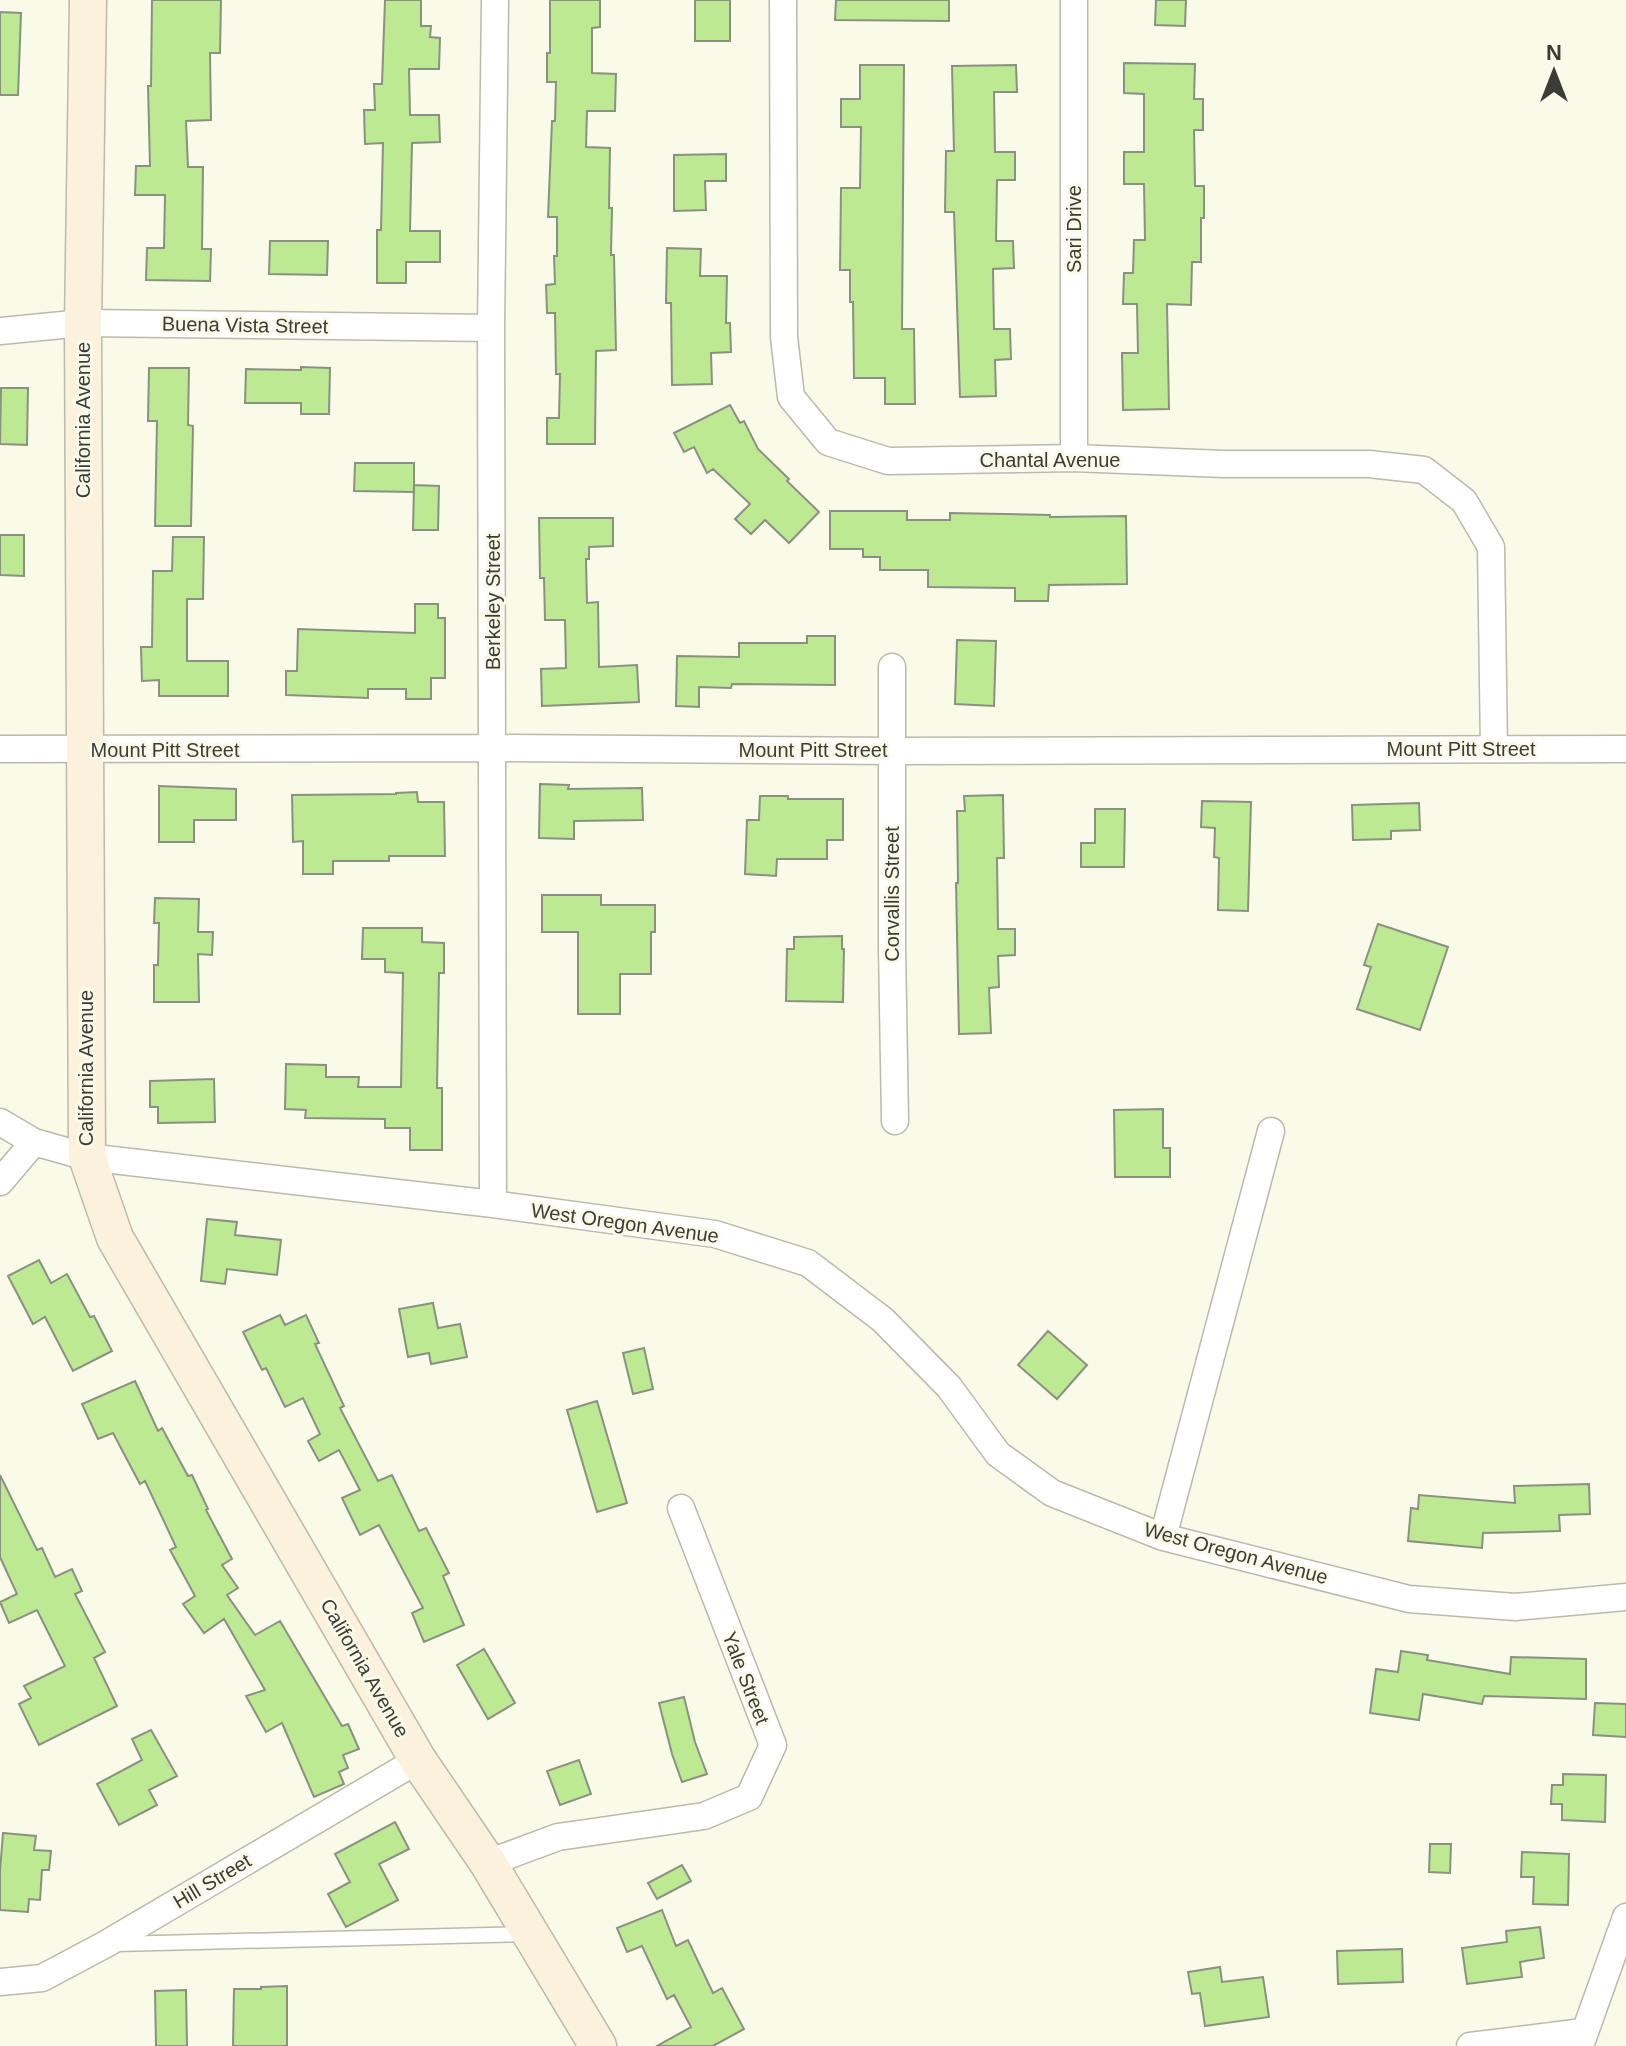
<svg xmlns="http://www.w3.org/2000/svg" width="1626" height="2046" font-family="Helvetica,sans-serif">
  <rect width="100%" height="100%" fill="#fafae9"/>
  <!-- building -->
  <path fill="#bde992" stroke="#8a9183" stroke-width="2" d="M 152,0 L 221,0 L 220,53 L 210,53 L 211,120 L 186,121 L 188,167 L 203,167 L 202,249 L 211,249 L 210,281 L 146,280 L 147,248 L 164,248 L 165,195 L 135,195 L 136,166 L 150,166 L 148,86 L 151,86 Z
    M 385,0 L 421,0 L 421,26 L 431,26 L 430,37 L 440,38 L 439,69 L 409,69 L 410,115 L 439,115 L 440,142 L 412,143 L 410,231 L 440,231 L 440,262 L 406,262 L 406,283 L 377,283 L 377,230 L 381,230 L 383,143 L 365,144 L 364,110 L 375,110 L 374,84 L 382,84 Z
    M 550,0 L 600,0 L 600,27 L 592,28 L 592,73 L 616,74 L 615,111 L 587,111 L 586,147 L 610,148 L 609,208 L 612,208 L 611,255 L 614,255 L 616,350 L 596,351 L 595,444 L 547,444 L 547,418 L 559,418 L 560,374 L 556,374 L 555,313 L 547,313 L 546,285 L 555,284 L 554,256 L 557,256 L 557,217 L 548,217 L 552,121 L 555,121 L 556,82 L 547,82 L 547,53 L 550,53 Z
    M 695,0 L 730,0 L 730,41 L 695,41 Z
    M 836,0 L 949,0 L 949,21 L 835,20 Z
    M 1156,0 L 1186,0 L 1185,26 L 1155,25 Z
    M 0,12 L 21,13 L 18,95 L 0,95 Z
    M 1124,63 L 1195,64 L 1194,99 L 1203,99 L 1203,130 L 1194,130 L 1195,186 L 1204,186 L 1204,218 L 1201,218 L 1201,262 L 1192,262 L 1191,305 L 1167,304 L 1169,409 L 1123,410 L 1122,353 L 1138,353 L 1137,304 L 1123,304 L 1124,273 L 1133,273 L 1134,240 L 1145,240 L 1144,184 L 1124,184 L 1124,152 L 1144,152 L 1144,94 L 1124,93 Z
    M 860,65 L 904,65 L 902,329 L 914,329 L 915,404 L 885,404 L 885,378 L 854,378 L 853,302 L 850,302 L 850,270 L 840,270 L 841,188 L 860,188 L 861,127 L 841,127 L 841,99 L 860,99 Z
    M 1016,65 L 1017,92 L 994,92 L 995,152 L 1015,152 L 1015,180 L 997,180 L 996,241 L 1013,241 L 1014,268 L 993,269 L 994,329 L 1010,329 L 1011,359 L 995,360 L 996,396 L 960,397 L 954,212 L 945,212 L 946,151 L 954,151 L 952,66 Z
    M 726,154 L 726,181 L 705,181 L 706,210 L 674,211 L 674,155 Z
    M 270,241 L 328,241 L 327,275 L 269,274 Z
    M 667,248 L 701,249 L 700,276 L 727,276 L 726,323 L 730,323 L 731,352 L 711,353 L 712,384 L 672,385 L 671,303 L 666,303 Z
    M 301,367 L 330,368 L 329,414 L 301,414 L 301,403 L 245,403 L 246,369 L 301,370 Z
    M 149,368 L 189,368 L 188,425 L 193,426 L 191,526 L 155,526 L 157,421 L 148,421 Z
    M 1,388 L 28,388 L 27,445 L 0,444 Z
    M 730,405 L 740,423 L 744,421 L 758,449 L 789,479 L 787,481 L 819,512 L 789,543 L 765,520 L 751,534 L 735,519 L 750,504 L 713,469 L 707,473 L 694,447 L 684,452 L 674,433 Z
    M 355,463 L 414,463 L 414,492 L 354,491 Z
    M 414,485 L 439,486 L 438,530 L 413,530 Z
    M 830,511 L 907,511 L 907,520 L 950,520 L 950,513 L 1050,515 L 1050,517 L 1126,516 L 1127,584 L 1049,585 L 1048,601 L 1015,601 L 1015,588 L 928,587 L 928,570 L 880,570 L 880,557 L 863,557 L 863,549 L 830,549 Z
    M 539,518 L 613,518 L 613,546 L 589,547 L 589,559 L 586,559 L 587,603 L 598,602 L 599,667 L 637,665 L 639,702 L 542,706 L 541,669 L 566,668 L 565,620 L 545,620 L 544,578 L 540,578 Z
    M 0,535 L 24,535 L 24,576 L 0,575 Z
    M 173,537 L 204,537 L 203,599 L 187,599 L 187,661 L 228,661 L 228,696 L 159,696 L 159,680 L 142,681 L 141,647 L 152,647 L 153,571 L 172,571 Z
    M 415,604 L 438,604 L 438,618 L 445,618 L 445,678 L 431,678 L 431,699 L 406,699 L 406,689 L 368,689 L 368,698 L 286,695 L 286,671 L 297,671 L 298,629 L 415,633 Z
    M 807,636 L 835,636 L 835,685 L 732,684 L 731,688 L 699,687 L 699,707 L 676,706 L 677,656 L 739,657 L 739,643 L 807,643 Z
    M 957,640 L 996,641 L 994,706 L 955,704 Z
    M 540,784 L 569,785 L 568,789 L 642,788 L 643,820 L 574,821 L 574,839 L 539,838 Z
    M 159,786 L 236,789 L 236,820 L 194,820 L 194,842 L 159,842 Z
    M 417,792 L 418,802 L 444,802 L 445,856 L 389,856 L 389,861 L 333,861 L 333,874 L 303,874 L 303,841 L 293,842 L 292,795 L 396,794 L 396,793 Z
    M 1003,795 L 1004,858 L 997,858 L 998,929 L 1015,929 L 1015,955 L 998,956 L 999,987 L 989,988 L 991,1033 L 959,1034 L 956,883 L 958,883 L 957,811 L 965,811 L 964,796 Z
    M 760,796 L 788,796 L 788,799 L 843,799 L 843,840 L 827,840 L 827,859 L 777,859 L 776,876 L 745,874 L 747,820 L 759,820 Z
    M 1202,801 L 1251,802 L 1248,911 L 1218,910 L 1219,858 L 1214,857 L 1215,828 L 1201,827 Z
    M 1419,803 L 1420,830 L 1391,831 L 1391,839 L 1353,840 L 1352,805 Z
    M 1095,809 L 1125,809 L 1124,867 L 1081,867 L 1081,843 L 1095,843 Z
    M 542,895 L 601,895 L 601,905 L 655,905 L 655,932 L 651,932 L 651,974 L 620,974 L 620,1014 L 578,1014 L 578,932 L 542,932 Z
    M 155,898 L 199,899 L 198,932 L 213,932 L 212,955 L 198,954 L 199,1002 L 154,1002 L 154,965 L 158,965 L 159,923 L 154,923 Z
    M 1378,924 L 1448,947 L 1420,1030 L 1357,1009 L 1371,967 L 1364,965 Z
    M 363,928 L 422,928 L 422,942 L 444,943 L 444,973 L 439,973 L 437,1088 L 442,1088 L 442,1150 L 410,1150 L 410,1128 L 385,1128 L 385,1119 L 305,1118 L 306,1110 L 285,1109 L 286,1064 L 326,1065 L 326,1077 L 359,1077 L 358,1087 L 401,1087 L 403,973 L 385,972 L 385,959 L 362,959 Z
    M 842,936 L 842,949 L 844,949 L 843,1002 L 786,1001 L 787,949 L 794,949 L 794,937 Z
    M 214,1079 L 215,1122 L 158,1123 L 158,1107 L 150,1107 L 150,1081 Z
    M 1163,1109 L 1163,1148 L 1170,1148 L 1170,1177 L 1115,1177 L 1114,1110 Z
    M 207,1219 L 237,1222 L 235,1235 L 281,1240 L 277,1275 L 227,1269 L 225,1284 L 201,1281 Z
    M 39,1260 L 51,1283 L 67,1274 L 90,1317 L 94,1316 L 112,1351 L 73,1371 L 45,1317 L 33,1324 L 8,1276 Z
    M 433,1303 L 438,1328 L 460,1324 L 467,1357 L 431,1364 L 429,1353 L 408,1357 L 399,1309 Z
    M 280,1315 L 285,1325 L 306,1315 L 319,1343 L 315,1344 L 344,1406 L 340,1408 L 378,1481 L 392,1475 L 419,1531 L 426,1528 L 449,1573 L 443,1576 L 464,1625 L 424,1642 L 412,1613 L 423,1608 L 379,1525 L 360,1535 L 342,1498 L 360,1490 L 339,1450 L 319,1461 L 308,1441 L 320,1434 L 303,1398 L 285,1407 L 266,1368 L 262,1370 L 243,1332 Z
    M 1048,1331 L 1087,1365 L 1057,1399 L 1018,1365 Z
    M 644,1348 L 653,1389 L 633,1394 L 623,1353 Z
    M 135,1381 L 158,1431 L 162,1428 L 188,1476 L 192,1475 L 208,1509 L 206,1510 L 232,1559 L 222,1565 L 238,1588 L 227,1595 L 255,1635 L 280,1621 L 342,1726 L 348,1724 L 359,1749 L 343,1755 L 348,1768 L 339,1772 L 344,1784 L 314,1797 L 282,1723 L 266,1732 L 246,1696 L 265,1690 L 224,1619 L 204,1633 L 183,1604 L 195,1596 L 170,1550 L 176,1547 L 145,1481 L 140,1484 L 113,1433 L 98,1439 L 82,1404 Z
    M 597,1401 L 627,1503 L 597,1512 L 567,1410 Z
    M 0,1475 L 37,1550 L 42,1548 L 55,1577 L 72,1569 L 82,1591 L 75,1594 L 105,1652 L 94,1658 L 117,1706 L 39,1745 L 19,1704 L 31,1698 L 24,1686 L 65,1666 L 37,1610 L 9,1623 L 0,1602 L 17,1594 L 0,1557 Z
    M 1589,1484 L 1590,1514 L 1559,1515 L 1560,1531 L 1483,1533 L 1482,1548 L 1408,1541 L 1411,1508 L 1418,1509 L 1419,1495 L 1515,1503 L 1514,1486 Z
    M 484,1649 L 515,1703 L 488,1719 L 457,1665 Z
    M 1401,1651 L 1428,1655 L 1427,1660 L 1510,1674 L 1511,1657 L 1586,1659 L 1586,1699 L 1484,1696 L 1482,1704 L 1423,1694 L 1419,1720 L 1370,1713 L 1376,1669 L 1398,1672 Z
    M 684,1697 L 695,1742 L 707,1774 L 682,1782 L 672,1754 L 659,1703 Z
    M 1595,1703 L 1626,1704 L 1626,1737 L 1593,1735 Z
    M 151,1730 L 177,1776 L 149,1790 L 157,1805 L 119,1825 L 97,1784 L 142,1760 L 132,1739 Z
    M 579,1760 L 591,1794 L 560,1805 L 547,1771 Z
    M 1563,1774 L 1606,1775 L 1605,1822 L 1562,1820 L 1562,1804 L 1551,1804 L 1552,1785 L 1563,1785 Z
    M 395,1822 L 409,1849 L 379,1864 L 398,1900 L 346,1927 L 328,1894 L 350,1882 L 335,1854 Z
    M 3,1833 L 36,1836 L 34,1850 L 51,1851 L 49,1870 L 42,1870 L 40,1900 L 29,1899 L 28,1912 L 0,1910 L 0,1871 Z
    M 1430,1844 L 1451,1844 L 1450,1873 L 1429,1872 Z
    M 1522,1852 L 1569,1854 L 1568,1905 L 1533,1904 L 1534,1877 L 1521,1877 Z
    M 682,1865 L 691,1881 L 657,1899 L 648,1883 Z
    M 662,1910 L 676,1946 L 688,1940 L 713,1993 L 722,1988 L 744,2029 L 713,2046 L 657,2046 L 691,2027 L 674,1995 L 667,1999 L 642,1946 L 627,1952 L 617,1928 Z
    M 1540,1927 L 1544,1958 L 1520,1962 L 1522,1977 L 1467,1984 L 1462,1948 L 1507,1942 L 1506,1931 Z
    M 1402,1949 L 1403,1982 L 1338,1984 L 1337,1951 Z
    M 1220,1967 L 1222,1982 L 1263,1977 L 1269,2017 L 1205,2026 L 1200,1993 L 1192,1994 L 1188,1972 Z
    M 287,1986 L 287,2046 L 233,2046 L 234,1989 L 261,1989 L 261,1987 Z
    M 186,1990 L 187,2046 L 156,2046 L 155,1991 Z"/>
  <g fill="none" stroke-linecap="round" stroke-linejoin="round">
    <defs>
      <path id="lane" d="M 117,1944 L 527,1934"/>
      <path id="street" d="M 783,0 L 784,337 L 791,397 L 828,442 L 888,461 L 1074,458 L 1224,464 L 1369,464 L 1424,470 L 1464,501 L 1491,547 L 1494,749
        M 1074,0 L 1074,458
        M 0,331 L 83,323 L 491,328
        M 892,667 L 892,947 L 895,1121
        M 0,749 L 493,748 L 892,751 L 1626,749
        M 0,1122 L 34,1142 L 87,1157 L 493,1204 L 715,1234 L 808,1263 L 883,1320 L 949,1387 L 998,1454 L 1052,1493 L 1163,1537 L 1409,1599 L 1515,1607 L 1626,1597
        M 0,1182 L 34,1142
        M 493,1204 L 491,328 L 495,0
        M 1163,1537 L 1271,1131
        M 488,1863 L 558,1837 L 704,1816 L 749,1797 L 773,1745 L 681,1508
        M 0,1982 L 42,1978 L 106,1944 L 418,1760
        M 1470,2046 L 1583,2032
        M 1580,2046 L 1626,1917"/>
      <path id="secondary" d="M 88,0 L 83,323 L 87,1157 L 115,1238 L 418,1760 L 488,1863 L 598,2046"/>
    </defs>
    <!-- lane casing -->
    <use href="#lane" stroke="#babaaa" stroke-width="17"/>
    <!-- street casing -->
    <use href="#street" stroke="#babaaa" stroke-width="29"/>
    <!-- secondary casing -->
    <use href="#secondary" stroke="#babaaa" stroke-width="39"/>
    <!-- lane -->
    <use href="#lane" stroke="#fff" stroke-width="14"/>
    <!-- street -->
    <use href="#street" stroke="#fff" stroke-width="26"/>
    <!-- secondary -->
    <use href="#secondary" stroke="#fbf1dd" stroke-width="36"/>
  </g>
  <g text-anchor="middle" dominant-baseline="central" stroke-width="6" stroke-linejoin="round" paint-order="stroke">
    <!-- street labels -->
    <g font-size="20" fill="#3c3c36" stroke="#fafae9">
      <text transform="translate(1074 229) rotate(-90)">Sari Drive</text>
      <text transform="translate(245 325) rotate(1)">Buena Vista Street</text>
      <text transform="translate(83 420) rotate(-90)">California Avenue</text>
      <text x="1050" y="460">Chantal Avenue</text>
      <text transform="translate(493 602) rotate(-90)">Berkeley Street</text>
      <text x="1461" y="749">Mount Pitt Street</text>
      <text x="165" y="750">Mount Pitt Street</text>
      <text x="813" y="750">Mount Pitt Street</text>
      <text transform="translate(892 894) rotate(-90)">Corvallis Street</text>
      <text transform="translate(86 1068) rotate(-90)">California Avenue</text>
      <text transform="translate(625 1223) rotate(8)">West Oregon Avenue</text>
      <text transform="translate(1236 1553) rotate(15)">West Oregon Avenue</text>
      <text transform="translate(365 1668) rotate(60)">California Avenue</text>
      <text transform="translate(746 1678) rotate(69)">Yale Street</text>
      <text transform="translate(212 1881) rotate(-31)">Hill Street</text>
    </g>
  </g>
  <!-- north arrow -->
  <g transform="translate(1554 72)" stroke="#fafae9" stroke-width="6" paint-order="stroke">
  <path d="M0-6L14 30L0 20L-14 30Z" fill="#3c3c36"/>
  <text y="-12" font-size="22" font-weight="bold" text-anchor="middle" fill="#3c3c36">N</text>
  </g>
</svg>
